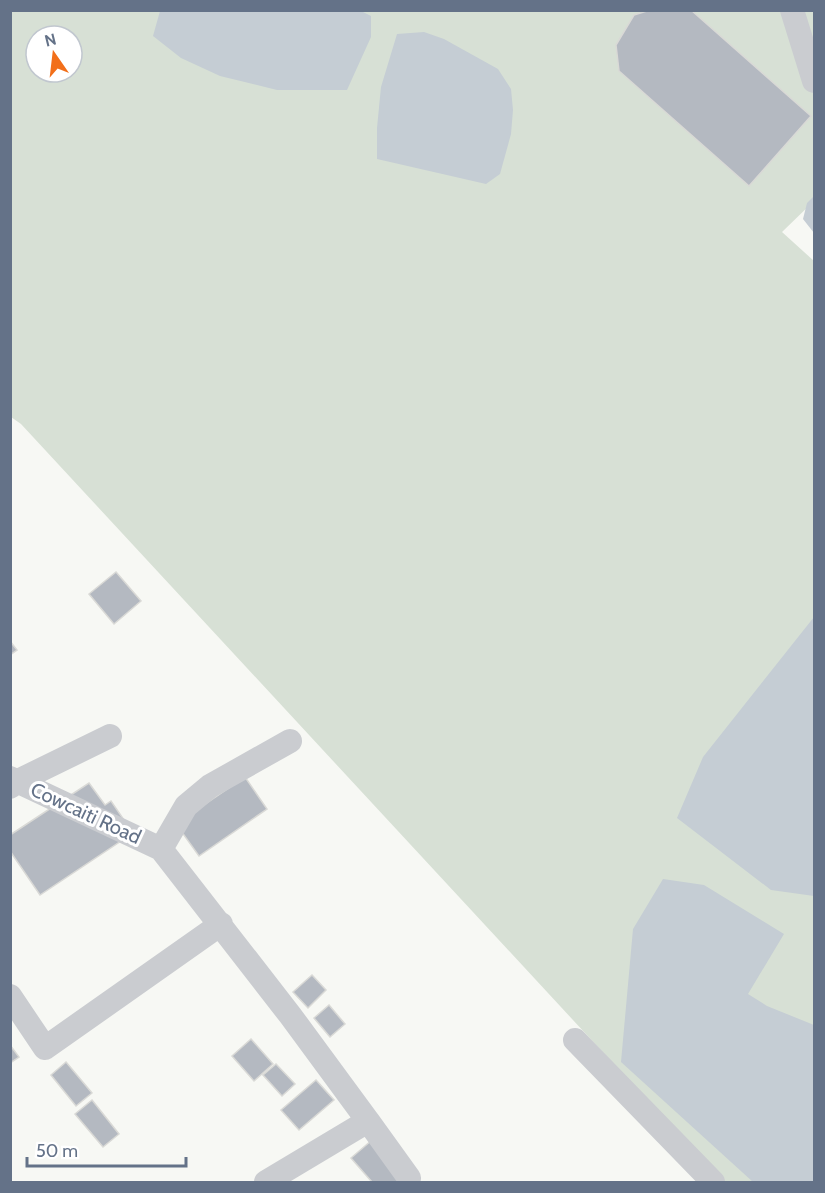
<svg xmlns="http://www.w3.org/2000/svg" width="825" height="1193" font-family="Cabin,sans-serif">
  <rect width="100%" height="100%" fill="#f7f8f4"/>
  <!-- green -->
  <path fill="#d7e0d5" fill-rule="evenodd" d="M 10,11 L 814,11 L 814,201 L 782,232 L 814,261 L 814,1182 L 723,1182 L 21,424 L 11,417 ZM 36,36 L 72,36 L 72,72 L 36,72 Z"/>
  <!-- water -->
  <path fill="#c5cdd4" d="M 361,11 L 371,16 L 371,37 L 347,90 L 277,90 L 220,76 L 181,58 L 153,36 L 160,11 Z
    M 424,32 L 444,39 L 498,69 L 511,89 L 513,110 L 511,134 L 500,174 L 486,184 L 377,159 L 377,128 L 381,87 L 397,34 Z
    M 814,196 L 814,233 L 803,219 L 807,203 Z
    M 814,617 L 814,896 L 771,890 L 677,818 L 703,757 Z
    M 663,879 L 704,885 L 784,934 L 748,994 L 767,1006 L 814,1025 L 814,1182 L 753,1182 L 621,1062 L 633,929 Z"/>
  <!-- building -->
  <path fill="#b4b9c1" stroke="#d9d9d6" stroke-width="1.5" d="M 650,10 L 691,10 L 811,116 L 749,186 L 619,71 L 616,45 L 634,15 Z
    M 116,572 L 141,601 L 114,624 L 89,594 Z
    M 10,641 L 17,650 L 10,655 Z
    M 245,777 L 267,809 L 199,856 L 176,824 Z
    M 89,783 L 105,805 L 111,801 L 133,833 L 40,895 L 10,851 L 10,835 Z
    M 312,975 L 326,990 L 308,1008 L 293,992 Z
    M 329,1005 L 345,1024 L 330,1037 L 314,1018 Z
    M 251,1039 L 273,1064 L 254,1081 L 232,1056 Z
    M 10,1045 L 19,1057 L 10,1063 Z
    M 66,1062 L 92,1093 L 76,1106 L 51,1075 Z
    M 276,1064 L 295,1084 L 282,1096 L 263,1075 Z
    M 316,1080 L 334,1100 L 299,1130 L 281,1110 Z
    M 92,1100 L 119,1134 L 103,1147 L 75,1114 Z
    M 372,1140 L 409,1182 L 372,1182 L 351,1158 Z"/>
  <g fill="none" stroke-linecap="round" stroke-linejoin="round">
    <!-- minor -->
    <path stroke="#caccd0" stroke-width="24" d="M 792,10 L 814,81
      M 10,778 L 161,849
      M 10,787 L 18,781 L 110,736
      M 10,996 L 45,1048 L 221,924
      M 575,1040 L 713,1182
      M 368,1121 L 409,1178
      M 266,1182 L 368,1121 L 290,1015 L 161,849 L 186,806 L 210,786 L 290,741"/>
  </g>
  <g text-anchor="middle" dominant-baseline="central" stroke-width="6" stroke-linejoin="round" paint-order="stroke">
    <!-- street labels -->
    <g font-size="20" fill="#647288" stroke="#fff">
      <text transform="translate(86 813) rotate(25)">Cowcaiti Road</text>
    </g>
  </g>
  <!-- border -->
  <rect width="825" height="1193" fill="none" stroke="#647288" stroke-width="24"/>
  <!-- north arrow -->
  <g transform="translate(54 54) rotate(346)"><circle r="28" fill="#ffffff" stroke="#c1c7cf" stroke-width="1.5"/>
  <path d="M0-4.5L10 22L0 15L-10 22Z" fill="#f26f1a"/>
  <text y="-9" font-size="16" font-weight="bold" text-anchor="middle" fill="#647288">N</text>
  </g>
  <!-- scale -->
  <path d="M27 1157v9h159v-9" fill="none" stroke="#647288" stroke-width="3"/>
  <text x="36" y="1157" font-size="18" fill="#647288" stroke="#ffffff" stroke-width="4.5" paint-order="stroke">50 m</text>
</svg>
